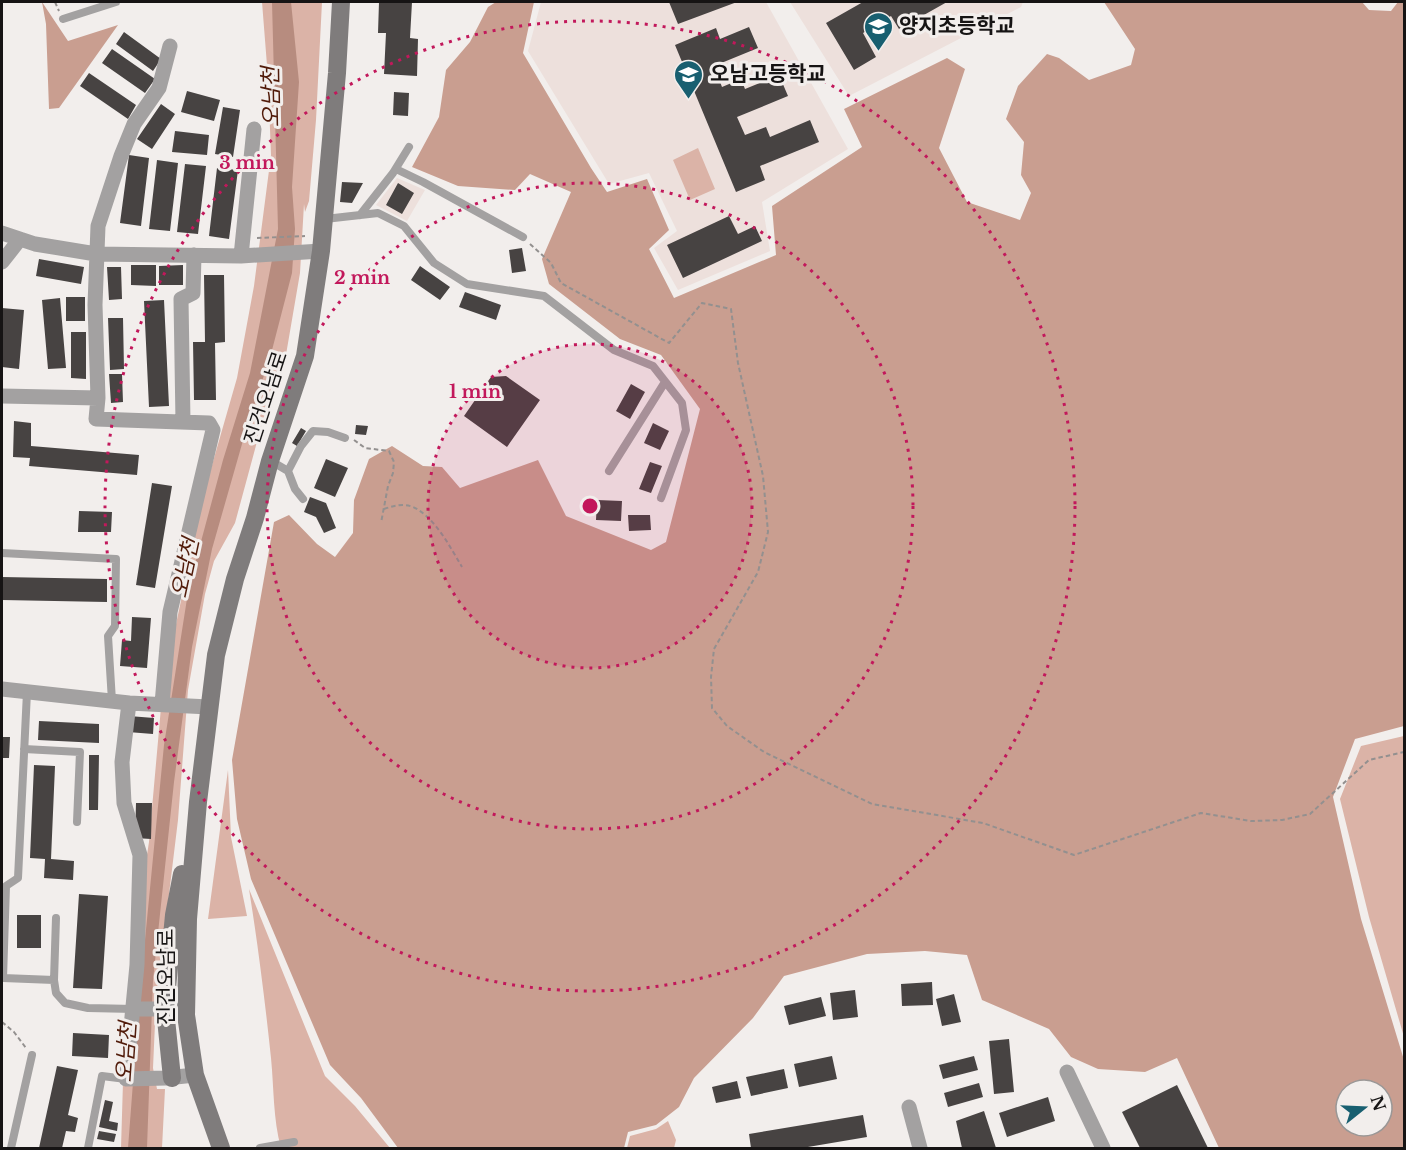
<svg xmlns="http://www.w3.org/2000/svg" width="1406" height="1150" font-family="'Libre Baskerville','Noto Sans KR',serif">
  <rect width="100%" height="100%" fill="#f2eeec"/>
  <!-- built -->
  <path fill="#ede0dc" d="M 541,2 L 766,2 L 848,149 L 762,202 L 770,251 L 678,290 L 654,248 L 677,231 L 649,173 L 609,184 L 528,51 Z
    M 790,2 L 1023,2 L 1021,7 L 849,96 Z
    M 397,178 L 425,190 L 407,221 L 376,205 Z"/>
  <!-- green -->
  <path fill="#dbb3a7" d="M 262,2 L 322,2 L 316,120 L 309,201 L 305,212 L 304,204 L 300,273 L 282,378 L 261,427 L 235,523 L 214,561 L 205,594 L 188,690 L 178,820 L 156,1001 L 153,1068 L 157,1089 L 165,1089 L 162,1148 L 121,1148 L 123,1082 L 134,938 L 149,842 L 163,685 L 204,493 L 237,378 L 254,286 L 271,155 L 268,78 Z
    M 698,148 L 715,189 L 690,200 L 673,160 Z
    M 1404,736 L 1404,1037 L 1369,917 L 1340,799 L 1361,746 Z
    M 228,770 L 231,837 L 247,916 L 208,919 Z
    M 249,889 L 325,1076 L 355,1106 L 390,1148 L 281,1148 C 273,1119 274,1088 271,1058 C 265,1001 258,945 249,889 Z
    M 668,1121 L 676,1140 L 674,1148 L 627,1148 L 630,1136 L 656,1129 Z"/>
  <!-- forest -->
  <path fill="#c99e90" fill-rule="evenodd" d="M 42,2 L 68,41 L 118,25 L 59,108 L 49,109 L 46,24 Z
    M 496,2 L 534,2 L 523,53 L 591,168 L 607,192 L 647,179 L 669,230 L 649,249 L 674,298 L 776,255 L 772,206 L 862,147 L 844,109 L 947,58 L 965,69 L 939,148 L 967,202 L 1020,220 L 1031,193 L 1021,175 L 1024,142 L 1006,119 L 1018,86 L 1047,54 L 1059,58 L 1089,80 L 1131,65 L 1135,49 L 1104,2 L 1362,2 L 1369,10 L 1391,11 L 1398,2 L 1404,2 L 1404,726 L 1355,739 L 1333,797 L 1361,919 L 1404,1060 L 1403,1148 L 1219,1148 L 1177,1058 L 1145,1072 L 1098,1069 L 1071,1057 L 1049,1029 L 982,1000 L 967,955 L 925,951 L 867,954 L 784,976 L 753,1018 L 694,1078 L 679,1107 L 656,1125 L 628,1132 L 624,1148 L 398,1148 L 361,1098 L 330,1065 L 251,879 L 237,819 L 232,760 L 274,522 L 289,515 L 317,544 L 335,557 L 353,533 L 354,500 L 369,459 L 392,446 L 423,466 L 442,467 L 460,488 L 538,460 L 566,516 L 651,550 L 666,542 L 700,409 L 661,355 L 620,339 L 549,284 L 542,259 L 571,192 L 530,174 L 515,190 L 458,186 L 412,167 L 439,117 L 446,70 L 470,42 L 488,7 ZM 1346,1090 L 1382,1090 L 1382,1126 L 1346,1126 Z"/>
  <!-- water -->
  <path fill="#b78c7f" d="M 272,2 L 291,2 L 299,82 L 292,187 L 295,229 L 292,273 L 271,354 L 246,430 L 212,549 L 192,647 L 174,782 L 153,980 L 147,1148 L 128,1148 L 140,991 L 164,745 L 189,586 L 223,460 L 250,373 L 278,229 Z"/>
  <!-- building -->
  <path fill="#474342" d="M 379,2 L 412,2 L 410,38 L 418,39 L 417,76 L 384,74 L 386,33 L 378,33 Z
    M 669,2 L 737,2 L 678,24 Z
    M 863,2 L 947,2 L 899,29 L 891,16 L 863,33 L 876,57 L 854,70 L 826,23 Z
    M 749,27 L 758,48 L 714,66 L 722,87 L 741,79 L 745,89 L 779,75 L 788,96 L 737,117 L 745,135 L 766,127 L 770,137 L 810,120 L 819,142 L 760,166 L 765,180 L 736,192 L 675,45 L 716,28 L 720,39 Z
    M 124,32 L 161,59 L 153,71 L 116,44 Z
    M 112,49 L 155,79 L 145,93 L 102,63 Z
    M 89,73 L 136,105 L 128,119 L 80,86 Z
    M 187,91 L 220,100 L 214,121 L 181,112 Z
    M 394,92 L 409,93 L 408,116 L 393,115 Z
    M 161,104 L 175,114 L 152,149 L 137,139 Z
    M 223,107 L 240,110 L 233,157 L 215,154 Z
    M 175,131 L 209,135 L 207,155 L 172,152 Z
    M 129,155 L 149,158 L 141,226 L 120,223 Z
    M 157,160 L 178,163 L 170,231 L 149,229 Z
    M 185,164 L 206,166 L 198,234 L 177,232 Z
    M 217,168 L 238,170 L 229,239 L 209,236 Z
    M 342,182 L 363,183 L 352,203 L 340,202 Z
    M 398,183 L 414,193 L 402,214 L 386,205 Z
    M 729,216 L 738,234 L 755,226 L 762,241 L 683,278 L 667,245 Z
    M 522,248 L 526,271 L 512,273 L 509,250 Z
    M 39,259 L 84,267 L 81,284 L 36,276 Z
    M 131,265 L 156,265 L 156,286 L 131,285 Z
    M 183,265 L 183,285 L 159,285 L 159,266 Z
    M 420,266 L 450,287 L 440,300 L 411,280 Z
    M 107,267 L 121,267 L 122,299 L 109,300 Z
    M 204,275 L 224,275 L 225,342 L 215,343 L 216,400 L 194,400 L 193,342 L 205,342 Z
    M 465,292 L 501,305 L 496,320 L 459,307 Z
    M 66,297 L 85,297 L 85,321 L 66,321 Z
    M 60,298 L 66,368 L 48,369 L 42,300 Z
    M 164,300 L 169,406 L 149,407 L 144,301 Z
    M 2,308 L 24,310 L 19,369 L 2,367 Z
    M 108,318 L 123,318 L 124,369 L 110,370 Z
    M 71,332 L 86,332 L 86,379 L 71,378 Z
    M 109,374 L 122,374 L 123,402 L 111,403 Z
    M 506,376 L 540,400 L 507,447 L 464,416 L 491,377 Z
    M 631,384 L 645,392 L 630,419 L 616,411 Z
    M 14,421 L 31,423 L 31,446 L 139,455 L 137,475 L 29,466 L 30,458 L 13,457 Z
    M 653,423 L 669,431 L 660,450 L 644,443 Z
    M 356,425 L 368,426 L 366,435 L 355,434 Z
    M 301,428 L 306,431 L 297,446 L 292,443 Z
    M 326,459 L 348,468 L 335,497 L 314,488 Z
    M 650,462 L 662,466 L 651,493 L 639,489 Z
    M 152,483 L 172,486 L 155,588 L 136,585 Z
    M 310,497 L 326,503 L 336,528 L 324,533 L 316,517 L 304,512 Z
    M 597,500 L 622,501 L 621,521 L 596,520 Z
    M 79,511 L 112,512 L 111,532 L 78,532 Z
    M 628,515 L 650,515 L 651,530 L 629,531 Z
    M 2,577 L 107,579 L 107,602 L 2,600 Z
    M 132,617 L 151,618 L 147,668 L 120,666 L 122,640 L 131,641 Z
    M 129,716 L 154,718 L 153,734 L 128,732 Z
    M 39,721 L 99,724 L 99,743 L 38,740 Z
    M 2,737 L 10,737 L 9,758 L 2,758 Z
    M 89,755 L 99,755 L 98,810 L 89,810 Z
    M 34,765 L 55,766 L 51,859 L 74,861 L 73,880 L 44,878 L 45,859 L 30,858 Z
    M 136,803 L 152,803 L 151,839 L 135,838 Z
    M 79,894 L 108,896 L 102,989 L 73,988 Z
    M 17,915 L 41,915 L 41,948 L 17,948 Z
    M 932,982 L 933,1005 L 902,1006 L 901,984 Z
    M 855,990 L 858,1017 L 833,1020 L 830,993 Z
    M 954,994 L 961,1022 L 942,1026 L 936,999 Z
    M 821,997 L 826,1016 L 789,1025 L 784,1006 Z
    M 73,1033 L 109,1035 L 108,1058 L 72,1056 Z
    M 1009,1039 L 1014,1092 L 994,1094 L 989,1041 Z
    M 832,1056 L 837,1079 L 799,1087 L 794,1064 Z
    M 974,1056 L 978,1070 L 943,1079 L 939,1065 Z
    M 57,1066 L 78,1070 L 68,1115 L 78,1118 L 75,1132 L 66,1131 L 62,1148 L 39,1148 Z
    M 784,1069 L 788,1088 L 751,1096 L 746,1077 Z
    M 737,1081 L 741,1098 L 716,1103 L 712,1087 Z
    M 979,1083 L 983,1097 L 948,1107 L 944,1093 Z
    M 1177,1085 L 1208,1148 L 1140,1148 L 1122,1112 Z
    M 1048,1097 L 1055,1121 L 1007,1137 L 999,1113 Z
    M 105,1100 L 113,1102 L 109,1121 L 118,1123 L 117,1131 L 99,1127 Z
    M 984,1111 L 996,1148 L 962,1148 L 956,1121 Z
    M 863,1115 L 867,1137 L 802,1148 L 751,1148 L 749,1134 Z
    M 99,1131 L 116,1134 L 114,1142 L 97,1139 Z"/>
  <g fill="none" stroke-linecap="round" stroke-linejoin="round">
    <!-- path -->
    <path stroke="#93908f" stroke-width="2" stroke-dasharray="4.5 3" stroke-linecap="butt" d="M 55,2 L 59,11
      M 257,238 L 305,236
      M 530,244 L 551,263 L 561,283 L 669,343 L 702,303 L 731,309 L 738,363 L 763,476 L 768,532 L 758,572 L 714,649 L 711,677 L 712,708 L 727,726 L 764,752 L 872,804 L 983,823 L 1074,855 L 1201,813 L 1251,821 L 1282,820 L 1310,814 L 1369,760 L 1404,752
      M 354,440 L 365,448 L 389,451 L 394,462 L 393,473 L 388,486 L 381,523
      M 384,509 C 393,506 403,503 413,507 C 435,517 450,547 462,567
      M 2,1022 L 14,1032 L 26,1048"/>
    <!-- service -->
    <path stroke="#a3a1a1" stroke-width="8" d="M 63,19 L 116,2
      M 396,169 L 423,182 L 523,237
      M 360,215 L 393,173 L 409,147
      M 325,219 L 378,213 L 404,226 L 434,263 L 467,284 L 544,296 L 614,350 L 653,366 L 682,403 L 686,430 L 661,498
      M 271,461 L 288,471 L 295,489 L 303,499
      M 288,471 L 301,446 L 313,431 L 328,432 L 345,438
      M 609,471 L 665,382
      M 2,553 L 116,559 L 115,626 L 108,636 L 112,701
      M 27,692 L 18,878 L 6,886 L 3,978 L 54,980
      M 24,749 L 80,752 L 77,822
      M 56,918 L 54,980 L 56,993 L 65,1003 L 88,1008 L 134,1009
      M 11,1148 L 32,1055
      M 88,1148 L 102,1076 L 126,1079
      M 260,1148 L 294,1142"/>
    <!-- minor -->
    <path stroke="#a3a1a1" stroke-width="15" d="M 2,233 L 35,244 L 96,254 L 241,256 L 321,251
      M 241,256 L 254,129
      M 2,262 L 20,239
      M 2,396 L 98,398
      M 183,422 L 181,299 L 193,293 L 194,255
      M 2,689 L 129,703 L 209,707
      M 129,703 L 122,762 L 124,803 L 140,855 L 137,965 L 126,1079 L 166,1078 L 195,1075
      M 162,704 L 170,612 L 213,430 L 209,423 L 96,419 L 98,398 L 95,305 L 98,226 L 121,156 L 134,124 L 159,88 L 170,46
      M 134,1009 L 165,1009
      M 1067,1072 L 1103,1148
      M 909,1107 L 920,1148"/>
    <!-- secondary -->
    <path stroke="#7f7c7c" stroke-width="18" d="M 172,1078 L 165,1009 L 174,915 L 182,874
      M 221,1148 L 195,1075 L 186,1015 L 188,919 L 198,802 L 216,655 L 235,579 L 255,518 L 270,461 L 305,356 L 321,251 L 337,73 L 341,2"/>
  </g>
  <!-- distance rings -->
  <circle cx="590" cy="506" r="162" fill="#c2185b" fill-opacity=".12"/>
  <g fill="none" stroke="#c2185b" stroke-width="3" stroke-dasharray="3 6">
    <circle cx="590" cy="506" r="162"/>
    <circle cx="590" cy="506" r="323"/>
    <circle cx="590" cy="506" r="485"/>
  </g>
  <!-- icons -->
  <defs>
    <symbol id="school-pin" viewBox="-11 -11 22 30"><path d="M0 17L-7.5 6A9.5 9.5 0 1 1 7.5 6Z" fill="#185f70" stroke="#f2eeec"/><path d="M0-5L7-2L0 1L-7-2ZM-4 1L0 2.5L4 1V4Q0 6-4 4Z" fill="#fff"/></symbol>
  </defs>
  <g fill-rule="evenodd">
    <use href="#school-pin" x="862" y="10" width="33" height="45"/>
    <use href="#school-pin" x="672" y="58" width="33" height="45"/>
  </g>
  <g text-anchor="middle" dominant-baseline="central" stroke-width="6" stroke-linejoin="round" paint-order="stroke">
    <!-- poi labels -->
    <g font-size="21" font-weight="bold" fill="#161414" stroke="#f2eeec" text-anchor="start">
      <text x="899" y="26">양지초등학교</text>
      <text x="710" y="74">오남고등학교</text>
    </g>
    <!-- street labels -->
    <g font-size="21" fill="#161414" stroke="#f2eeec">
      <text transform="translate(266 398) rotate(-72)">진건오남로</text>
      <text transform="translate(166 977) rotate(-90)">진건오남로</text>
    </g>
    <!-- water labels -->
    <g font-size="22" font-style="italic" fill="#511b0a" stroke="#f2eeec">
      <text transform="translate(271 97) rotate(-91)">오남천</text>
      <text transform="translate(185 568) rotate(-78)">오남천</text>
      <text transform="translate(126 1052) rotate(-86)">오남천</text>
    </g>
  </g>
  <circle cx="590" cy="506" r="9" fill="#c2185b" stroke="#f2eeec" stroke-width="3"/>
  <g font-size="18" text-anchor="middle" font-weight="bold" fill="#c2185b" stroke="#f2eeec" stroke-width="6" stroke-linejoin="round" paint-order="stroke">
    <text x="247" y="169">3 min</text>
    <text x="362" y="284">2 min</text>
    <text x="475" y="398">1 min</text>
  </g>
  <!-- border -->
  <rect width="1406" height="1150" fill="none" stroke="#161414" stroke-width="6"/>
  <!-- north arrow -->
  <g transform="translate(1364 1108) rotate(72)"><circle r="28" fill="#f2eeec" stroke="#9a9796" stroke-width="1.5"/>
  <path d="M0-4.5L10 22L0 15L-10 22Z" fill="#185f70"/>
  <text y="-9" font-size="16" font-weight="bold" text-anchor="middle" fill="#161414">N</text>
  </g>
</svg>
